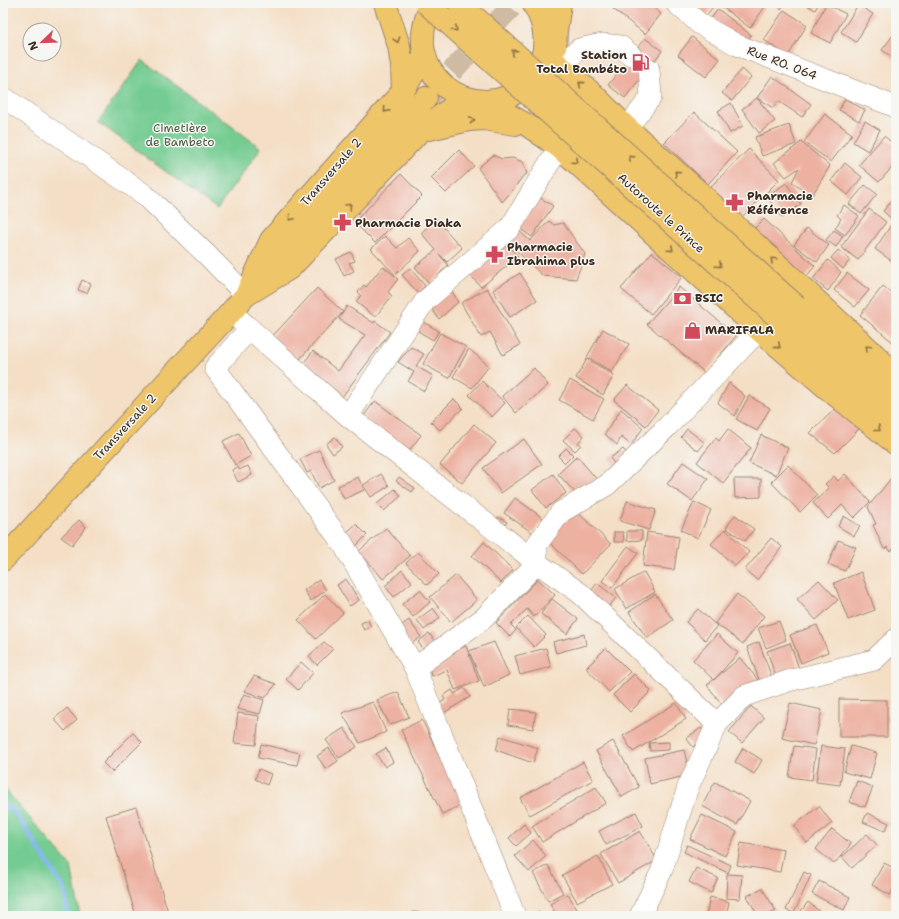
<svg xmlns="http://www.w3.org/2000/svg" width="899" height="919" font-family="'Shantell Sans',sans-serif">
  <rect width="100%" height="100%" fill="#f6f6f2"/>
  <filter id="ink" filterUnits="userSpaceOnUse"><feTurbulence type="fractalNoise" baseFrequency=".025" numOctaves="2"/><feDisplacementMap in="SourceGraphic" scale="8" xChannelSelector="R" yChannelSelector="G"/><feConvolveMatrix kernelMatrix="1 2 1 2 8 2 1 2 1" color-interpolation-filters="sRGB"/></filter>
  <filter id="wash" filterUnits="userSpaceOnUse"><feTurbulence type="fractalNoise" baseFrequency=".012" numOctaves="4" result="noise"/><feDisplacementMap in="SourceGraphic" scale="16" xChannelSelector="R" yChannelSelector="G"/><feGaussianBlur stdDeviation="0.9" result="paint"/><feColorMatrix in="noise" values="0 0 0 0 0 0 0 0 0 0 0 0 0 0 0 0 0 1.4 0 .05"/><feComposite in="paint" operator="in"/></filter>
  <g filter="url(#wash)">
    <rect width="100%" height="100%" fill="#f4dfc6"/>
    <!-- green -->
    <path fill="#74cc92" stroke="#587b58" d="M 142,60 L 261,148 L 217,209 L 98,122 Z
      M 3,787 L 71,866 L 80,916 L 3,916 Z"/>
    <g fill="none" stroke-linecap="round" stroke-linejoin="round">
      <!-- stream -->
      <path stroke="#87b7f3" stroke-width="4.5" d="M 3,805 L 14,811 L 65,890 L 68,916"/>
    </g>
    <g id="blocks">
      <!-- building -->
      <path fill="#edb1a1" d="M 618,3 L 648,3 L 661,14 L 645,34 L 613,9 Z
        M 688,3 L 716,3 L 705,17 Z
        M 723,3 L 765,3 L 767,4 L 750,28 L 721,6 Z
        M 773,3 L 785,3 L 781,9 Z
        M 804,3 L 819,3 L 815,10 Z
        M 826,4 L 846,14 L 830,43 L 811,33 Z
        M 858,5 L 873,14 L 856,42 L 841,32 Z
        M 718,9 L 751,35 L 745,44 L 710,20 Z
        M 784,10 L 807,25 L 788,56 L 764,40 Z
        M 896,31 L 896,60 L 882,50 Z
        M 692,37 L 720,59 L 706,77 L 678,55 Z
        M 645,38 L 662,51 L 625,98 L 608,85 Z
        M 742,69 L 751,77 L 732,101 L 722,93 Z
        M 772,76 L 811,104 L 802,117 L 778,101 L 773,108 L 757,98 Z
        M 757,98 L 775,121 L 759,133 L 742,109 Z
        M 845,99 L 865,110 L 859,121 L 839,110 Z
        M 731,103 L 743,126 L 730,133 L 718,111 Z
        M 694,112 L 737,152 L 708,184 L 664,143 Z
        M 825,114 L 852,134 L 831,162 L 804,142 Z
        M 865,121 L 880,130 L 868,151 L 853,142 Z
        M 789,125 L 796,144 L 762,156 L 755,137 Z
        M 884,136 L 896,146 L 896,163 L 879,182 L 859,165 Z
        M 801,142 L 830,166 L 811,197 L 792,182 L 799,168 L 786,177 L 774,163 Z
        M 749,149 L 779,180 L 737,222 L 707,190 Z
        M 459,150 L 474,166 L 446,193 L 431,178 Z
        M 493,155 L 502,159 L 513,158 L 523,162 L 527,174 L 523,176 L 512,191 L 502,202 L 478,168 Z
        M 845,163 L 862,177 L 848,195 L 831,181 Z
        M 401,174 L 422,196 L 375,243 L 354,222 Z
        M 786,183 L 801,204 L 782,218 L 767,197 Z
        M 896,184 L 896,193 L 892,188 Z
        M 865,185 L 877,194 L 861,214 L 849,204 Z
        M 539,197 L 553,206 L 532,237 L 519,228 Z
        M 895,197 L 896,198 L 896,223 L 883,211 Z
        M 844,205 L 859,216 L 845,235 L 835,228 L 841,219 L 837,215 Z
        M 869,209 L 886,222 L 858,260 L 841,247 Z
        M 436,219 L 462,248 L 447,262 L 439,254 L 448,265 L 430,284 L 415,267 L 436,250 L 421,233 Z
        M 764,219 L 815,266 L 805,278 L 752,231 Z
        M 549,221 L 554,225 L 563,223 L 585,254 L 576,279 L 543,276 L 503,238 L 514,226 L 530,241 Z
        M 891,225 L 896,229 L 896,264 L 875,249 Z
        M 807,228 L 829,245 L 817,262 L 794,245 Z
        M 834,230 L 843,236 L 836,247 L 826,240 Z
        M 385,236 L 397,248 L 408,238 L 420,251 L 395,275 L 371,249 Z
        M 503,238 L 518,257 L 481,287 L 465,269 Z
        M 838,250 L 850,260 L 843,269 L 831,258 Z
        M 351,252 L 355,261 L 349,263 L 354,271 L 344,276 L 336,259 Z
        M 652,252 L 682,277 L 651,314 L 621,289 Z
        M 828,260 L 841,272 L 828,291 L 813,279 Z
        M 383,266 L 398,279 L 388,292 L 392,296 L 375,317 L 356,302 L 361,295 L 358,292 L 364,285 L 366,287 Z
        M 410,268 L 425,286 L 418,293 L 402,275 Z
        M 520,273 L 537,300 L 510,317 L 493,290 Z
        M 847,273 L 869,290 L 855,307 L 834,290 Z
        M 82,280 L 91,284 L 87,293 L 78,290 Z
        M 883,286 L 896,296 L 896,341 L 894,343 L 860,315 Z
        M 679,287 L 736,336 L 705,373 L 647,324 Z
        M 317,288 L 343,312 L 296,363 L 270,339 Z
        M 487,288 L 520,345 L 503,355 L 490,332 L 481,337 L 461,303 Z
        M 452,291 L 458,302 L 439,319 L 430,307 Z
        M 347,306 L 374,323 L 375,321 L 390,332 L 339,401 L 299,369 L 313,351 L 338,371 L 365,335 L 339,319 Z
        M 423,322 L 439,331 L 433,340 L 418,331 Z
        M 603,329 L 629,344 L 612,372 L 587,357 Z
        M 440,333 L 466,347 L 449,378 L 423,364 Z
        M 411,347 L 424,354 L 416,366 L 433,376 L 424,391 L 408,381 L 414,372 L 398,362 Z
        M 469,349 L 489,366 L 472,388 L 453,377 Z
        M 587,359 L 614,375 L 603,395 L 576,378 Z
        M 534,368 L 548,385 L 516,413 L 502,396 Z
        M 570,380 L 604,399 L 593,419 L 559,400 Z
        M 482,381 L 505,403 L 492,417 L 469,395 Z
        M 729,383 L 745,396 L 735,416 L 718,403 Z
        M 627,385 L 658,410 L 646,426 L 614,400 Z
        M 749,396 L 770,408 L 757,431 L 736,419 Z
        M 454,399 L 463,408 L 440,430 L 431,422 Z
        M 375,401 L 421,435 L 409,451 L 363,417 Z
        M 839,405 L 862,426 L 835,453 L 810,433 Z
        M 621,409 L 643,428 L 631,445 L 621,437 L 617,445 L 605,434 Z
        M 474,424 L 496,443 L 462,483 L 440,465 Z
        M 575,428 L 584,436 L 578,443 L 581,445 L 575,451 L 563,440 Z
        M 687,429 L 705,443 L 698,451 L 681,437 Z
        M 728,429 L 751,448 L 723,483 L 697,462 L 716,438 L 719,441 Z
        M 239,433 L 251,456 L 235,465 L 223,441 Z
        M 761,435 L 788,448 L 776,475 L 749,463 Z
        M 335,437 L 342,447 L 333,454 L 326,444 Z
        M 524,439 L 542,464 L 501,493 L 483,468 Z
        M 566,448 L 573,455 L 565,463 L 558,456 Z
        M 623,449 L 632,458 L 619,470 L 610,458 Z
        M 319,450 L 334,480 L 319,488 L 311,471 L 307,473 L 300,459 Z
        M 577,456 L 599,482 L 580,498 L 558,474 Z
        M 683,462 L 708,479 L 692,501 L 667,484 Z
        M 788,465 L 817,495 L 800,512 L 771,482 Z
        M 248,466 L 252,475 L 238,482 L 232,470 L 238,467 L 239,470 Z
        M 896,472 L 896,548 L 890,551 L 888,547 L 884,549 L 873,525 L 876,524 L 868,507 Z
        M 381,474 L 389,486 L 371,497 L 363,485 Z
        M 553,474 L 566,493 L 546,508 L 532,490 Z
        M 845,474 L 870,502 L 854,518 L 842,505 L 828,519 L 813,503 L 829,488 L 825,484 L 834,476 L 838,481 Z
        M 358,477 L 364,490 L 344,499 L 338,486 Z
        M 399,477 L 415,488 L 412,492 L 396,481 Z
        M 734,479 L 761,479 L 761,497 L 735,498 Z
        M 395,489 L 401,496 L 384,511 L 377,504 Z
        M 515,498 L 543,518 L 533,533 L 504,513 Z
        M 627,501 L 656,510 L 649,530 L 620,521 Z
        M 694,502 L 711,510 L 698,538 L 681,530 Z
        M 573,508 L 611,544 L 582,574 L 545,538 Z
        M 735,515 L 754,529 L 745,541 L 726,528 Z
        M 844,516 L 860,526 L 854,536 L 838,526 Z
        M 498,517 L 507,522 L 502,530 L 493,525 Z
        M 79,520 L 86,527 L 72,545 L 61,537 Z
        M 356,524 L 367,535 L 356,546 L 345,534 Z
        M 386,528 L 410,556 L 383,579 L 359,551 Z
        M 725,529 L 749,552 L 735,566 L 711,544 Z
        M 627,531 L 642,531 L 642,540 L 627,541 Z
        M 614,532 L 623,532 L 624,542 L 614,542 Z
        M 647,532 L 679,537 L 674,570 L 643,566 Z
        M 771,538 L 782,547 L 757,580 L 745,570 Z
        M 838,540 L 856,547 L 845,571 L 828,564 Z
        M 484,542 L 513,570 L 501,583 L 472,556 Z
        M 628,546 L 638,553 L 612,588 L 602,581 Z
        M 418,552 L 439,574 L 427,585 L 406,563 Z
        M 402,570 L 412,582 L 394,597 L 385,586 Z
        M 644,572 L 655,592 L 626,609 L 615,589 Z
        M 861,572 L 875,610 L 848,620 L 834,583 Z
        M 456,575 L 477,600 L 451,622 L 430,597 Z
        M 346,579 L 359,600 L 350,606 L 337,585 Z
        M 538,579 L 555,595 L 534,617 L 527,609 L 511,625 L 516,630 L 510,637 L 496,623 Z
        M 319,580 L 326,590 L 311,601 L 304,590 Z
        M 819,580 L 838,600 L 816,620 L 797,599 Z
        M 597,583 L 616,598 L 606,610 L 588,596 Z
        M 420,590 L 430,602 L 413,617 L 402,604 Z
        M 325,594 L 343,613 L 316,639 L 298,620 Z
        M 655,594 L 673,620 L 647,638 L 629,612 Z
        M 737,594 L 764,616 L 743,644 L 715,623 Z
        M 552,599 L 578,619 L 567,634 L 541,614 Z
        M 433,608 L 440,618 L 424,630 L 417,620 Z
        M 698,609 L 717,626 L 705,640 L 686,622 Z
        M 528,616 L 546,635 L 534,647 L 516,628 Z
        M 368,620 L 371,627 L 364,630 L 361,623 Z
        M 409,620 L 421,637 L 408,646 L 396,629 Z
        M 779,621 L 786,640 L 766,648 L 758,628 Z
        M 817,625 L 828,652 L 801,663 L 790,635 Z
        M 429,633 L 439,647 L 428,655 L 418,642 Z
        M 584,634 L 586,645 L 556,653 L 553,642 Z
        M 717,634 L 738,653 L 714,680 L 693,660 Z
        M 324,642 L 333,649 L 317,665 L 309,656 Z
        M 494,642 L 509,675 L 484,687 L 469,651 Z
        M 759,642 L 773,681 L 761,685 L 747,647 Z
        M 790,643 L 800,672 L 777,680 L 767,651 Z
        M 466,646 L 479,681 L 455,690 L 447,670 L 432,676 L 426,661 Z
        M 546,648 L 551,667 L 520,675 L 515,656 Z
        M 606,648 L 630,672 L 609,692 L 586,668 Z
        M 740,658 L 758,680 L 724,707 L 707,685 Z
        M 301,662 L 313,673 L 298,690 L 286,679 Z
        M 634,674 L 651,691 L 630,712 L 613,695 Z
        M 254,676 L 276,684 L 265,698 L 244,691 Z
        M 464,688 L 470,697 L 442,714 L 437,705 L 445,700 L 443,696 L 452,690 L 454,694 Z
        M 398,692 L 409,717 L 390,725 L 377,700 Z
        M 244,694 L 264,700 L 260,714 L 237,709 Z
        M 839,699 L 887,700 L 887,737 L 839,737 Z
        M 373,702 L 386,732 L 360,743 L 342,713 Z
        M 676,703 L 686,719 L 633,752 L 623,736 Z
        M 790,703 L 822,710 L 814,745 L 782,738 Z
        M 751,706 L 764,718 L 742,743 L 729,732 Z
        M 67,708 L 77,720 L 65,731 L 54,719 Z
        M 510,709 L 536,712 L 533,729 L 508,725 Z
        M 238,713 L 259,716 L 256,745 L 234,743 Z
        M 422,720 L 463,804 L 442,814 L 401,730 Z
        M 344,728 L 357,747 L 339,758 L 326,740 Z
        M 701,728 L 707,737 L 693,747 L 686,738 Z
        M 133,733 L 142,742 L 112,772 L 103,763 Z
        M 500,736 L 538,748 L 533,763 L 496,750 Z
        M 613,741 L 639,787 L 622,797 L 596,751 Z
        M 669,742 L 669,750 L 650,751 L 649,743 Z
        M 261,744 L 300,753 L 297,765 L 258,758 Z
        M 794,746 L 816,749 L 812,780 L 789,777 Z
        M 821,746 L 845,749 L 840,785 L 816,782 Z
        M 851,746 L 877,753 L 870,779 L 844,772 Z
        M 329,748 L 338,761 L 326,769 L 317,756 Z
        M 386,748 L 393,762 L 385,767 L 376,754 Z
        M 743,748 L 762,760 L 754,774 L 735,762 Z
        M 684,750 L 690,775 L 650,784 L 645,758 Z
        M 583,762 L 593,780 L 530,815 L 520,798 Z
        M 259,769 L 271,774 L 267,785 L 255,779 Z
        M 857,781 L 873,787 L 865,807 L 849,802 Z
        M 715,782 L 750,801 L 737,825 L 702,806 Z
        M 596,787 L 606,803 L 542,842 L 532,826 Z
        M 819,806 L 832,823 L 807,843 L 794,826 Z
        M 136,807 L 168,912 L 153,916 L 136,916 L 106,816 Z
        M 636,812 L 643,826 L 606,845 L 599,831 Z
        M 867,813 L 889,823 L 885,831 L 863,822 Z
        M 702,815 L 737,832 L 725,856 L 690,839 Z
        M 524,824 L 531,833 L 516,846 L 509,838 Z
        M 832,829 L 851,844 L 834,864 L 816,849 Z
        M 640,831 L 657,860 L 618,883 L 601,854 Z
        M 867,834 L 877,845 L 852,868 L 842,857 Z
        M 533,840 L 546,856 L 529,872 L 515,856 Z
        M 741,843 L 784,850 L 780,872 L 737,865 Z
        M 687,845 L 731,865 L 728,873 L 684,852 Z
        M 598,856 L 612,884 L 577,902 L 562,875 Z
        M 884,863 L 896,869 L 896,884 L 890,895 L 872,885 Z
        M 548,865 L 563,893 L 548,901 L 533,873 Z
        M 696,868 L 718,878 L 711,893 L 689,882 Z
        M 804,872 L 811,875 L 794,913 L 786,910 Z
        M 727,874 L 742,875 L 740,899 L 726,898 Z
        M 819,881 L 850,897 L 844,910 L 812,894 Z
        M 762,888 L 776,911 L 766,916 L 758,916 L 747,896 Z
        M 568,894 L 578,911 L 569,916 L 557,916 L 550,904 Z
        M 710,897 L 729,902 L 726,916 L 706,916 Z
        M 808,902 L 825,916 L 797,916 Z
        M 413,912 L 435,914 L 436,916 L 407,916 Z
        M 539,912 L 542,916 L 533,916 Z"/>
    </g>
  </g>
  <g filter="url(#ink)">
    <use href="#blocks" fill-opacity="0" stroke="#988472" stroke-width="1"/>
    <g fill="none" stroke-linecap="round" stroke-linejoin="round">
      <!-- major-tunnel -->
      <path stroke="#cfbba4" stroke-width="22" stroke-dasharray="22 11" stroke-linecap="butt" d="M 429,96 L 515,3"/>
      <defs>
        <path id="minor" d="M 676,3 L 700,24 L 737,45 L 896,107
          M 560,66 L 579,49 L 602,44 L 620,46 L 631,55
          M 3,97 L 145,195 L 208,256 L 246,295
          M 627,128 L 651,97 L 649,69
          M 239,319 L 348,416 L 537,563 L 580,593 L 717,724
          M 249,329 L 215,368 L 343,544 L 415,668 L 515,916
          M 348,416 L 425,301 L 510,228 L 559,147
          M 415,668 L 484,618 L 537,563 L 537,544 L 561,512 L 607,485 L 667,427 L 759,330
          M 640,916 L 662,870 L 688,787 L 717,724 L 744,696 L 788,681 L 874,660 L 896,639"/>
        <path id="major" d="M 385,3 L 399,46 L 402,66 L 403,91
          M 434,3 C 432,8 427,13 426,19 C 403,97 512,135 541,61 C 548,41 544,21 533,3
          M 555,48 L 556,31 L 560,3
          M 544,53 L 593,94 L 627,128 L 700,193 L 870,350 L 896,376
          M 484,101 L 527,125 L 559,147 L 759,330 L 828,389 L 896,444
          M 429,129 L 469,120 L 483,119 L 516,124
          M 274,264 L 426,98
          M 246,295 L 290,268 L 420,131 L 465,98
          M 796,306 L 896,398
          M 782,321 L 896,424
          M 3,560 L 231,312 L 246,295 L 271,240 L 403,91 L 424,56"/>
      </defs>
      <!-- minor casing -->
      <use href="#minor" stroke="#988472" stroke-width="22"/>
      <!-- major casing -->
      <use href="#major" stroke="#988472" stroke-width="24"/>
      <!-- minor -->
      <use href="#minor" stroke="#fff" stroke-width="21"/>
      <!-- major -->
      <use href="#major" stroke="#eec569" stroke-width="22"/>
      <defs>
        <path id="major-bridge" d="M 426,3 L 782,321
          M 459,3 L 796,306"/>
      </defs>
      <!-- major-bridge casing -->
      <use href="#major-bridge" stroke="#988472" stroke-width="24" stroke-linecap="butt"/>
      <!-- major-bridge -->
      <use href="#major-bridge" stroke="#eec569" stroke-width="22"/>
    </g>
    <!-- one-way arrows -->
    <defs><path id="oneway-chevron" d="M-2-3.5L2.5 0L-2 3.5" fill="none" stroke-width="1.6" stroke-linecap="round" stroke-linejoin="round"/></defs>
    <g stroke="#8c7040">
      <use href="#oneway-chevron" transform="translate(455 29) rotate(42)"/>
      <use href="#oneway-chevron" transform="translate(397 40) rotate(72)"/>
      <use href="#oneway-chevron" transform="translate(514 52) rotate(-138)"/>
      <use href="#oneway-chevron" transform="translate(581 84) rotate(-140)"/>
      <use href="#oneway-chevron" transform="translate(386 110) rotate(131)"/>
      <use href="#oneway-chevron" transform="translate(472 120) rotate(-6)"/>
      <use href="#oneway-chevron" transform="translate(631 158) rotate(-138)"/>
      <use href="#oneway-chevron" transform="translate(575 161) rotate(42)"/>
      <use href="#oneway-chevron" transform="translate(677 173) rotate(-138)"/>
      <use href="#oneway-chevron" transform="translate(349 206) rotate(-46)"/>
      <use href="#oneway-chevron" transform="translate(291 218) rotate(131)"/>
      <use href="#oneway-chevron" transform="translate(671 249) rotate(42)"/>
      <use href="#oneway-chevron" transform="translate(773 260) rotate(-137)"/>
      <use href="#oneway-chevron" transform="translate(719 265) rotate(42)"/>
      <use href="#oneway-chevron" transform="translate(778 346) rotate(40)"/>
      <use href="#oneway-chevron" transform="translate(868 348) rotate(-137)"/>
      <use href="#oneway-chevron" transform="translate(878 429) rotate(39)"/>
    </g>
  </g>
  <!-- icons -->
  <defs>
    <symbol id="fuel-bare" viewBox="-9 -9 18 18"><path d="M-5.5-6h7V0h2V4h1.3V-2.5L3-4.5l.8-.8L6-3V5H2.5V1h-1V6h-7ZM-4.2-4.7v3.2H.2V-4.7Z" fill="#d1495b" stroke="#f6f6f2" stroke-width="2.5" paint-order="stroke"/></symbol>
    <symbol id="pharmacy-bare" viewBox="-9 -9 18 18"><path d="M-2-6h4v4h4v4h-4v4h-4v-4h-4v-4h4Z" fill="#d1495b" stroke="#f6f6f2" stroke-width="2.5" paint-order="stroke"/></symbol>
    <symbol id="bank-bare" viewBox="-9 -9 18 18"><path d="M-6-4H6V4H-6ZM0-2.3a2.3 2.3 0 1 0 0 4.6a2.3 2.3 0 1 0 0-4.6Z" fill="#d1495b" stroke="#f6f6f2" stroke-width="2.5" paint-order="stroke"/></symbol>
    <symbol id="shop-bare" viewBox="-9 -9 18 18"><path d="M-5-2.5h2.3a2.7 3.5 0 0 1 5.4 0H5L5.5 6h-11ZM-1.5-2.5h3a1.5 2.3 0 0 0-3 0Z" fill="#d1495b" stroke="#f6f6f2" stroke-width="2.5" paint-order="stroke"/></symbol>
  </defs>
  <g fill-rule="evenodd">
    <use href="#fuel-bare" x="628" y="50" width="25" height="25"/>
    <use href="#pharmacy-bare" x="722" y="190" width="25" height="25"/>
    <use href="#pharmacy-bare" x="330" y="210" width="25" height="25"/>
    <use href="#pharmacy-bare" x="482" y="242" width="25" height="25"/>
    <use href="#bank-bare" x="670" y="286" width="25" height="25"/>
    <use href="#shop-bare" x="680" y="318" width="25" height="25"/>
  </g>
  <g text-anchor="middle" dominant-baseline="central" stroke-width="3" stroke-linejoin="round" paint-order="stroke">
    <!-- poi labels -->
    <g font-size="12" font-weight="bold" fill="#3b2a1e" stroke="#f6f6f2" text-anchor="start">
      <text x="627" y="55" text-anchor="end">Station<tspan x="627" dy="14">Total Bambéto</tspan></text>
      <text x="747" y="196">Pharmacie<tspan x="747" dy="14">Référence</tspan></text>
      <text x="355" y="223">Pharmacie Diaka</text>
      <text x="507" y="247">Pharmacie<tspan x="507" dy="14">Ibrahima plus</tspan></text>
      <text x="695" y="298">BSIC</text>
      <text x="705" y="330">MARIFALA</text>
    </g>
    <!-- street labels -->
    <g font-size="12" fill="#3b2a1e" stroke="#f6f6f2">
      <text transform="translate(782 63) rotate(21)">Rue RO. 064</text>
      <text transform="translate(331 172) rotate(-49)">Transversale 2</text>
      <text transform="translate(661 213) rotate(42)">Autoroute le Prince</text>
      <text transform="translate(125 427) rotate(-47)">Transversale 2</text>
    </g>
    <!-- park labels -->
    <g font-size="12" fill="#4c5b41" stroke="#f6f6f2">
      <text x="180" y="128">Cimetière<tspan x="180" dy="14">de Bambeto</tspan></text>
    </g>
  </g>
  <!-- margin -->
  <rect width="899" height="919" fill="none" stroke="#f6f6f2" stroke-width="16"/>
  <!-- north arrow -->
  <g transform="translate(42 42) rotate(247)"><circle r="19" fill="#f6f6f2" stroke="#aba49d"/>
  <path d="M0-3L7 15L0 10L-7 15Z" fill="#d1495b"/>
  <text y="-6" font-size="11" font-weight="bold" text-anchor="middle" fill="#3b2a1e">N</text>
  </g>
</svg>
